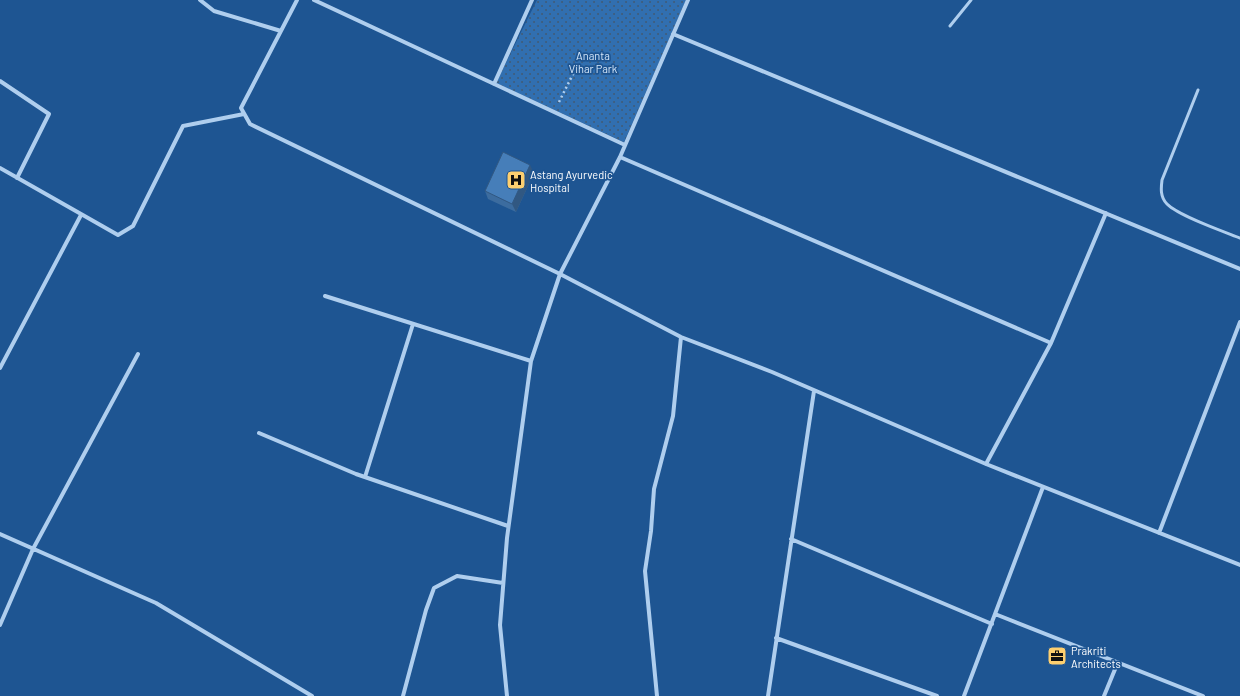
<svg xmlns="http://www.w3.org/2000/svg" width="1240" height="696" font-family="Barlow,sans-serif">
  <defs>
    <pattern id="park-dots" width="8" height="8" patternUnits="userSpaceOnUse"><rect width="8" height="8" fill="#316fb0"/><path d="M2 2h.1M6 6h.1" fill="none" stroke="#415a74" stroke-width="1.8" stroke-linecap="round"/></pattern>
  </defs>
  <rect width="100%" height="100%" fill="#1e5592"/>
  <!-- park -->
  <path fill="url(#park-dots)" d="M 537,0 L 686,0 L 624,142 L 496,83 Z"/>
  <g fill="none" stroke-linecap="round" stroke-linejoin="round">
    <!-- path -->
    <path stroke="#afceee" stroke-width="2.5" stroke-dasharray="2 3" stroke-linecap="butt" d="M 559,102 L 575,70"/>
    <!-- service -->
    <path stroke="#afceee" stroke-width="3" d="M 950,26 L 971,0
      M 1198,90 L 1162,180 C 1161,188 1160,197 1167,204 C 1179,216 1222,231 1240,238"/>
    <!-- minor -->
    <path stroke="#afceee" stroke-width="4" d="M 200,0 L 214,11 L 281,31
      M 297,0 L 241,108 L 250,124 L 560,274 L 681,337 L 772,372 L 986,464 L 1240,565
      M 314,0 L 625,145
      M 673,34 L 1240,269
      M 0,81 L 49,114 L 17,178
      M 494,84 L 532,0
      M 620,157 L 1051,343
      M 0,168 L 118,235 L 133,226 L 183,126 L 244,114
      M 325,296 L 531,361
      M 0,368 L 81,215
      M 259,433 L 356,474 L 508,526
      M 986,464 L 1051,343 L 1106,213
      M 365,477 L 413,324
      M 1159,533 L 1240,322
      M 0,534 L 156,603 L 312,696
      M 791,539 L 992,624
      M 995,614 L 1203,696
      M 0,625 L 33,549 L 138,354
      M 776,638 L 937,696
      M 403,696 L 426,610 L 434,588 L 457,576 L 503,583
      M 507,696 L 500,625 L 507,538 L 531,361 L 560,274 L 620,157 L 688,0
      M 657,696 L 645,571 L 651,531 L 654,489 L 673,416 L 681,337
      M 768,696 L 814,391
      M 964,696 L 1043,487
      M 1104,696 L 1118,662"/>
  </g>
  <!-- wall -->
  <path fill="#3c6c9f" d="M 534,173 L 516,212 L 488,199 L 485,191 Z"/>
  <!-- shaded-wall -->
  <path fill="#315882" d="M 530,165 L 534,173 L 516,212 L 512,204 Z"/>
  <!-- building -->
  <path fill="#467eb9" stroke="#315882" d="M 503,152 L 530,165 L 512,204 L 485,191 Z"/>
  <!-- icons -->
  <defs>
    <symbol id="hospital-square" viewBox="-11 -11 22 22"><rect x="-9" y="-9" width="18" height="18" rx="4" fill="#fdcf6f" stroke="#1e5592"/><path d="M-5-5h3v3.5h4V-5h3V5h-3V1.5h-4V5h-3Z" fill="#111"/></symbol>
    <symbol id="office-square" viewBox="-11 -11 22 22"><rect x="-9" y="-9" width="18" height="18" rx="4" fill="#fdcf6f" stroke="#1e5592"/><path d="M-6-3h4V-5.5h4V-3h4V5H-6ZM-1-4.5V-3h2v-1.5ZM-6 0V1H6V0Z" fill="#111"/></symbol>
  </defs>
  <g fill-rule="evenodd">
    <use href="#hospital-square" x="505" y="169" width="22" height="22"/>
    <use href="#office-square" x="1046" y="645" width="22" height="22"/>
  </g>
  <g text-anchor="middle" dominant-baseline="central" stroke-width="3.5" stroke-linejoin="round" paint-order="stroke">
    <!-- park labels -->
    <g font-size="11" fill="#d5e7fa" stroke="#1e5592">
      <text x="593" y="55">Ananta<tspan x="593" dy="13">Vihar Park</tspan></text>
    </g>
    <!-- poi labels -->
    <g font-size="11" fill="#fff" stroke="#1e5592" text-anchor="start">
      <text x="530" y="174">Astang Ayurvedic<tspan x="530" dy="13">Hospital</tspan></text>
      <text x="1071" y="650">Prakriti<tspan x="1071" dy="13">Architects</tspan></text>
    </g>
  </g>
</svg>
